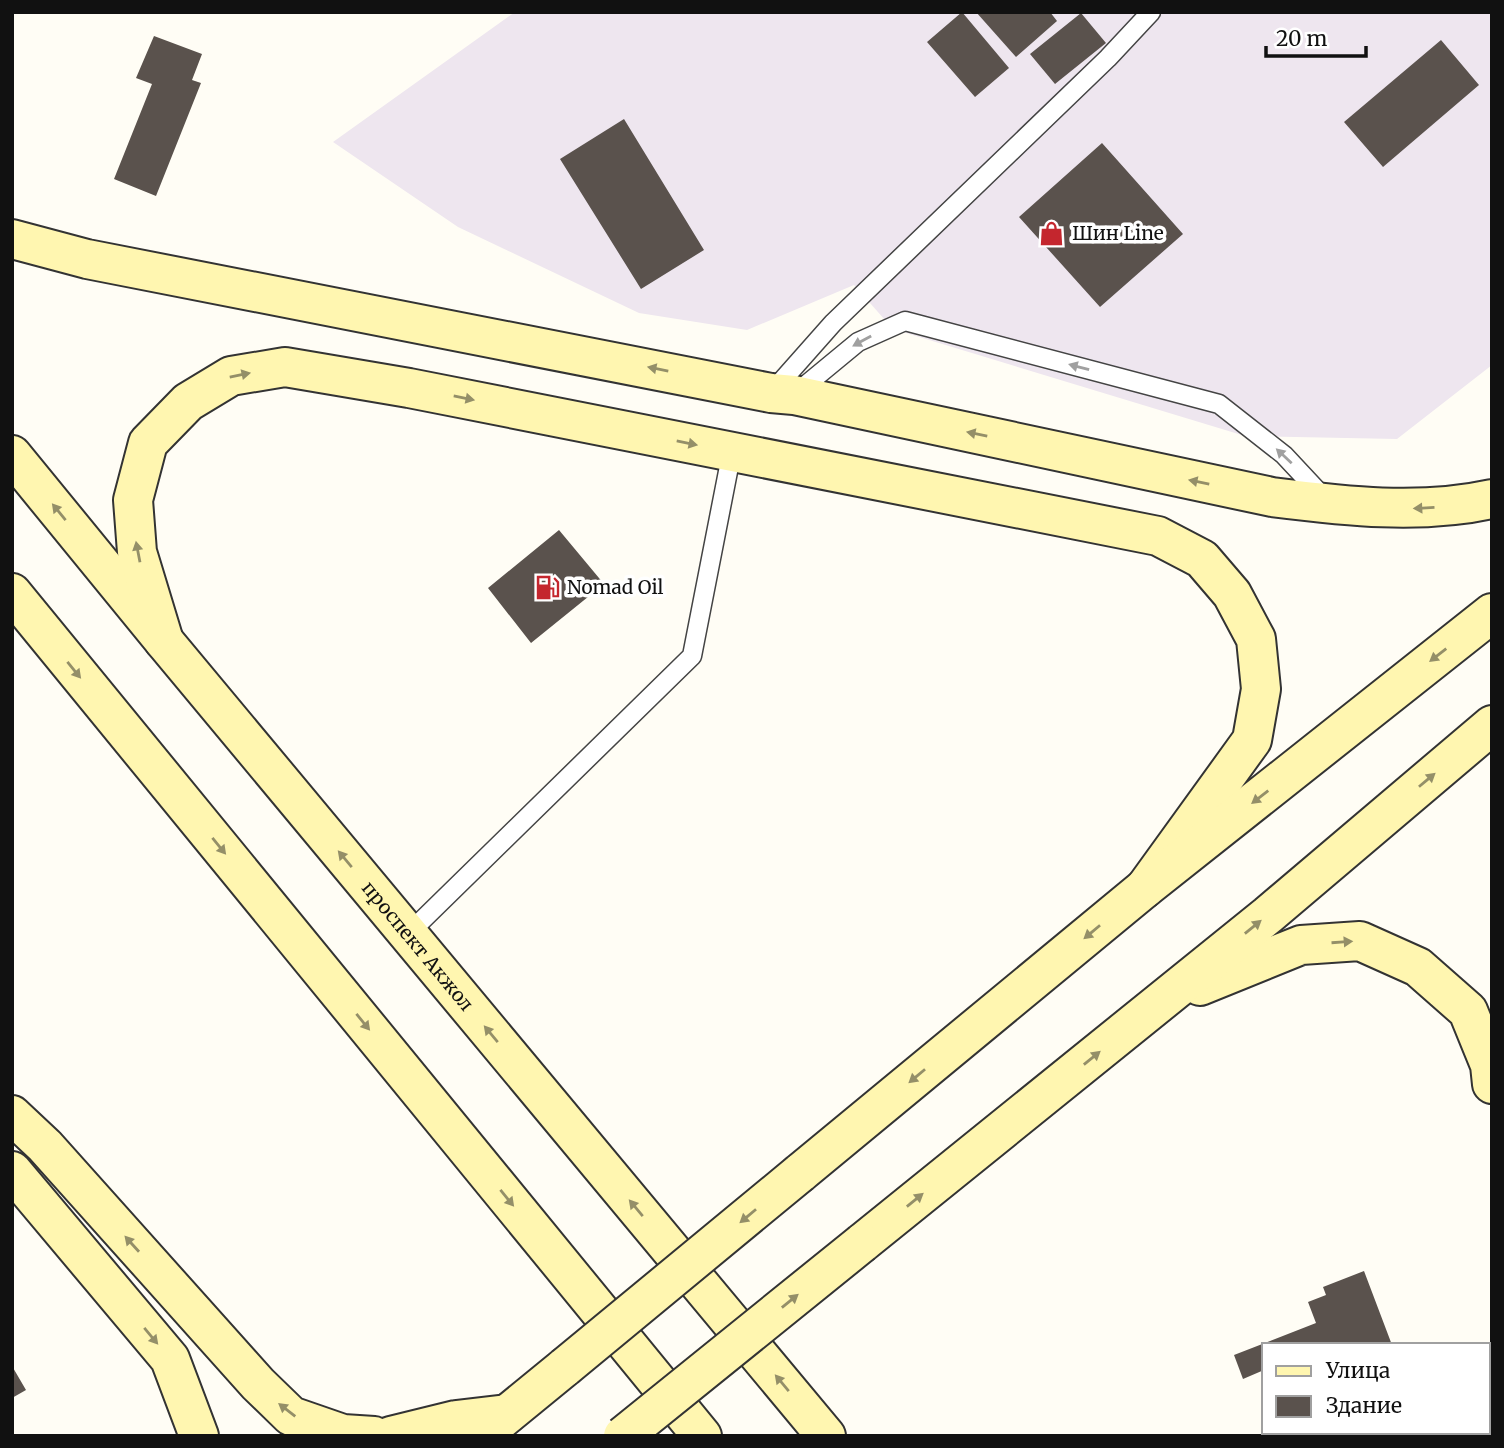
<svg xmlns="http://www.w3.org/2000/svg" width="1504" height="1448" font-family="Merriweather,serif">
  <rect width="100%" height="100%" fill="#fffdf5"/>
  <!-- industrial -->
  <path fill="#eee6ef" d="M 515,12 L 1492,12 L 1492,365 L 1397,439 L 1245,436 L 893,329 L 854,285 L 747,330 L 639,313 L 458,227 L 333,142 Z"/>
  <!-- building -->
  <path fill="#5a524d" d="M 962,12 L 1009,68 L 975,97 L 927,42 Z
    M 976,12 L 1050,12 L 1057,21 L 1016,57 Z
    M 1081,13 L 1106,43 L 1055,84 L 1030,54 Z
    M 154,36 L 202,54 L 192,80 L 201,83 L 156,196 L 114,179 L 152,84 L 136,78 Z
    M 1441,40 L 1479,85 L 1383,167 L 1344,122 Z
    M 624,119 L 704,250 L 641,289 L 560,159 Z
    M 1102,143 L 1183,234 L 1100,307 L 1019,217 Z
    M 559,530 L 604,584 L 531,643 L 488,588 Z
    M 1364,1271 L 1392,1345 L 1264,1345 L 1264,1370 L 1243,1379 L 1234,1355 L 1316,1323 L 1308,1302 L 1326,1295 L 1323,1287 Z
    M 12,1366 L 26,1390 L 12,1398 Z
    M 1323,1432 L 1374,1432 L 1376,1436 L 1324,1436 Z"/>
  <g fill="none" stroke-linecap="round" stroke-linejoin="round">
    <defs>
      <path id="lane" d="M 771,393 L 833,323 L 1108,58 L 1151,12
        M 795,394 L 858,342 L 905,321 L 1219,404 L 1284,455 L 1326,500
        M 408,934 L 692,656 L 732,451"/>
      <g id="secondary">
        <path d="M 12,239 L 87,259 L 771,393 L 794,395 L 1272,497 C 1345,506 1419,515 1492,499"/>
        <path id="s1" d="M 12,455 L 164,641 L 826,1436"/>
        <path d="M 12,593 L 702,1436"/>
        <path d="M 164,641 L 137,552 L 133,500 L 148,443 L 188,402 L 231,376 L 285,367 L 409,388 L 1158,536 L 1202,559 L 1232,594 L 1256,639 L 1261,689 L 1252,740 L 1145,888"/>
        <path d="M 1200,986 L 1301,945 L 1360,941 L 1418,967 L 1468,1011 L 1490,1065 L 1492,1084"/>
        <path d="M 12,1115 L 45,1146 L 258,1384 L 291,1416 L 343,1434 L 374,1436"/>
        <path d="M 12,1171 L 170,1359 L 199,1436"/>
        <path d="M 800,1173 L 1145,888 L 1492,613"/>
        <path d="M 862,1243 L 1268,915 L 1492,725"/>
        <path d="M 488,1430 L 565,1367"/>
        <path d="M 391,1436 L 456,1420 L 507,1414"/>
      </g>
    </defs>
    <!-- lane casing -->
    <use href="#lane" stroke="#444" stroke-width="21"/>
    <!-- secondary casing -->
    <use href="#secondary" stroke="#333" stroke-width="42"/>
    <!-- lane -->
    <use href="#lane" stroke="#fff" stroke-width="18"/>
    <!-- secondary -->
    <use href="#secondary" stroke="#fff6b0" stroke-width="38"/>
    <defs>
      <path id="secondary-bridge" d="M 565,1367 L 800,1173
        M 623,1436 L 862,1243"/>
    </defs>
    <!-- secondary-bridge casing -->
    <use href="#secondary-bridge" stroke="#333" stroke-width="42" stroke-linecap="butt"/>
    <!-- secondary-bridge -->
    <use href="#secondary-bridge" stroke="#fff6b0" stroke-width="38"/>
  </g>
  <!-- one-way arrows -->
  <defs><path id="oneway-solid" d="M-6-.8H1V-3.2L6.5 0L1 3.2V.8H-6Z" transform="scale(1.75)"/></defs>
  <g fill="#a0a0a0">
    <use href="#oneway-solid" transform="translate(862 341) rotate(151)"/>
    <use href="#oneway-solid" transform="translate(1079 367) rotate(-165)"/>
    <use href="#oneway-solid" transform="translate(1284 456) rotate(-137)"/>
  </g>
  <g fill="#948f68">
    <use href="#oneway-solid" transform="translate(658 369) rotate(-169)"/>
    <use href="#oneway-solid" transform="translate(240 375) rotate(-12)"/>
    <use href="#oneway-solid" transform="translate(464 398) rotate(11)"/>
    <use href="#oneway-solid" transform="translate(977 434) rotate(-168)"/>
    <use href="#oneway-solid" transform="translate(687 443) rotate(11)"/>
    <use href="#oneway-solid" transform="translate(1199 482) rotate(-168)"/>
    <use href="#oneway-solid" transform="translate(1424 508) rotate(177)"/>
    <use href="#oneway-solid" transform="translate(59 512) rotate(-129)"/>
    <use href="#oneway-solid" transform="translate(138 552) rotate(-101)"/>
    <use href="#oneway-solid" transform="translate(1438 655) rotate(142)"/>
    <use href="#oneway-solid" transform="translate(74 670) rotate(51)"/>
    <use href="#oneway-solid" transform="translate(1427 780) rotate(-40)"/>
    <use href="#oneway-solid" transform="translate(1260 797) rotate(142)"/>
    <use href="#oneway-solid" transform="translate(219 846) rotate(51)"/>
    <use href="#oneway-solid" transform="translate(345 859) rotate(-130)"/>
    <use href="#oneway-solid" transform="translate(1253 927) rotate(-39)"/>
    <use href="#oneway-solid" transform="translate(1092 932) rotate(140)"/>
    <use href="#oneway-solid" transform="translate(1342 942) rotate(-4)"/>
    <use href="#oneway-solid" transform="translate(363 1022) rotate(51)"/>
    <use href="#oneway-solid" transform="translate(491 1034) rotate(-130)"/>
    <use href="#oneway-solid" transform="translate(1092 1058) rotate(-39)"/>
    <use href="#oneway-solid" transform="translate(917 1076) rotate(140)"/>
    <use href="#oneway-solid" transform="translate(507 1198) rotate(51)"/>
    <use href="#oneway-solid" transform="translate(915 1200) rotate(-39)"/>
    <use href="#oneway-solid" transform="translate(636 1208) rotate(-130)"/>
    <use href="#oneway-solid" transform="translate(748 1216) rotate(140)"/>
    <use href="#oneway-solid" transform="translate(132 1244) rotate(-132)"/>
    <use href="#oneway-solid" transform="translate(790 1301) rotate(-39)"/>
    <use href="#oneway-solid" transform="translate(151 1336) rotate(50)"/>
    <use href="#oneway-solid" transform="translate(782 1383) rotate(-130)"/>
    <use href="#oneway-solid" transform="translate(287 1410) rotate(-142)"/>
  </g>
  <!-- icons -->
  <defs>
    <symbol id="shop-bare" viewBox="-9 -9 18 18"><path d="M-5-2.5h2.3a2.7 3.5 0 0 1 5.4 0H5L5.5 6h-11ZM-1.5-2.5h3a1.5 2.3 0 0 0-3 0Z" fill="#c4262e" stroke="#fff" stroke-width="2.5" paint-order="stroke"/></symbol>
    <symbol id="fuel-bare" viewBox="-9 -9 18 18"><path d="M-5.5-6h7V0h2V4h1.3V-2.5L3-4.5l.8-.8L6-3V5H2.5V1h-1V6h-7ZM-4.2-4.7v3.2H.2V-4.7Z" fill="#c4262e" stroke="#fff" stroke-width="2.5" paint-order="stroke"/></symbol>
  </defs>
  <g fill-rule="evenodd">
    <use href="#shop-bare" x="1034" y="216" width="35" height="35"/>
    <use href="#fuel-bare" x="530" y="570" width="35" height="35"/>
  </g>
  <g text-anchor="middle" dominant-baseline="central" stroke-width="7" stroke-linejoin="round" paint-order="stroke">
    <!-- poi labels -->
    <g font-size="19" fill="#111" stroke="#fff" text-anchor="start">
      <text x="1072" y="233">Шин Line</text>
      <text x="567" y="587">Nomad Oil</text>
    </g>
    <!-- street labels -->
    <g font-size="19" fill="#111" stroke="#fff">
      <text stroke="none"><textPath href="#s1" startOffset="637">проспект Акжол</textPath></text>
    </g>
  </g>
  <!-- border -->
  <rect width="1504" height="1448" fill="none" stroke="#111111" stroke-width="28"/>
  <!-- legend -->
  <rect x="1262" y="1343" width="228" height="91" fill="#ffffff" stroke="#a0a0a0" stroke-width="2"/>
  <rect x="1276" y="1366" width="35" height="10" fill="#fff6b0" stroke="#a0a0a0" stroke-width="2"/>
  <text x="1326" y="1378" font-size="21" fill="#111111">Улица</text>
  <rect x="1276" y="1396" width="35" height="21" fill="#5a524d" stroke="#a0a0a0" stroke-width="2"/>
  <text x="1326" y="1413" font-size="21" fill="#111111">Здание</text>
  <!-- scale -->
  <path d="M1266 46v10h100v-10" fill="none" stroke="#111111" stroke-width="3.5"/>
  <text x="1276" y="46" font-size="21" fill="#111111" stroke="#ffffff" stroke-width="5" paint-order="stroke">20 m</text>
</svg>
